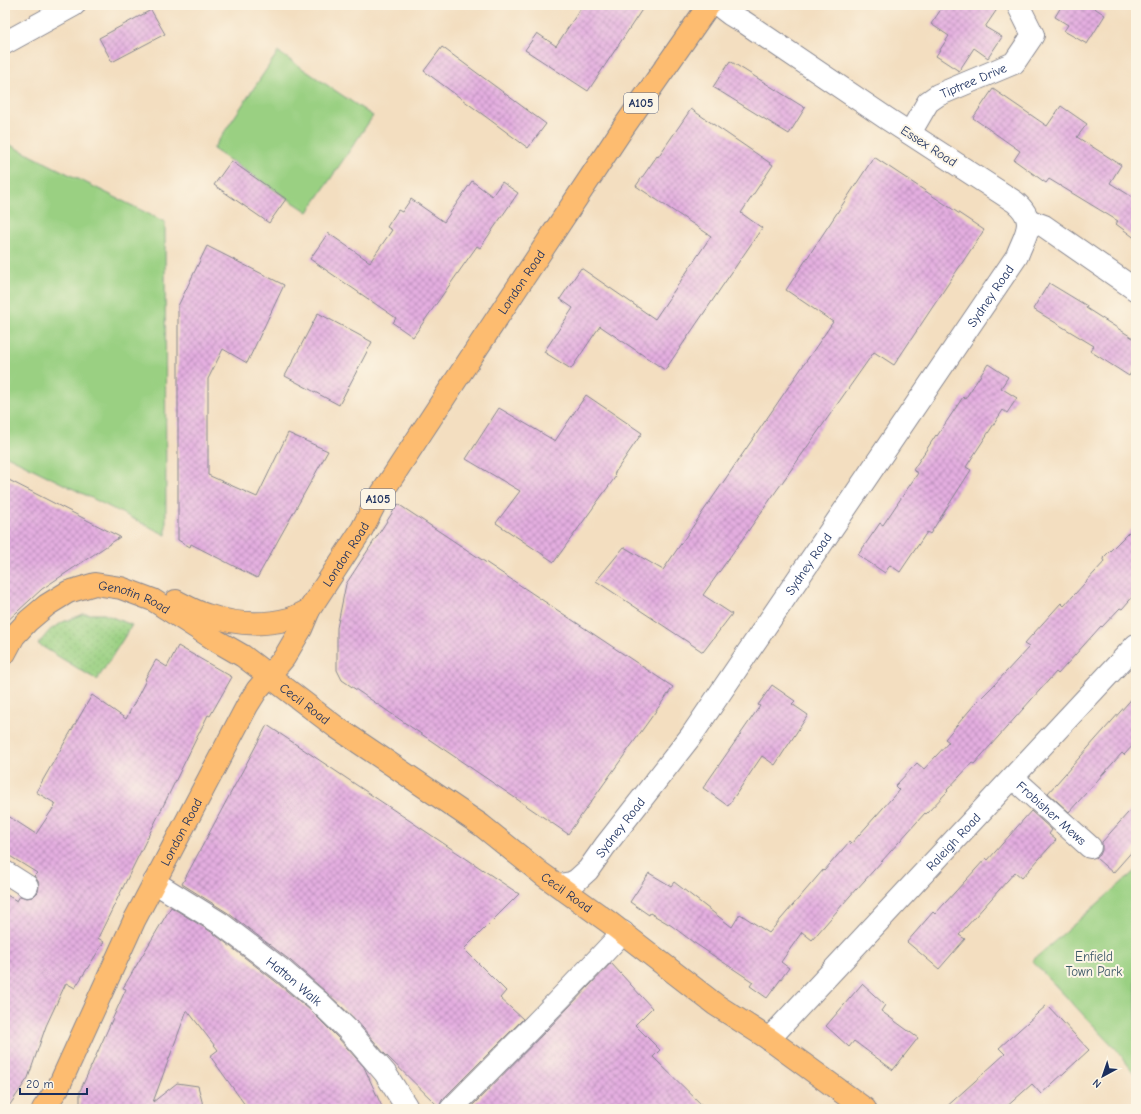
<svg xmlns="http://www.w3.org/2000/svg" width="1141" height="1114" font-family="'Comic Neue',sans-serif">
  <defs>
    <pattern id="grass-dots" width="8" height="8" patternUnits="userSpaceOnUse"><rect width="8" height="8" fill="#9ad082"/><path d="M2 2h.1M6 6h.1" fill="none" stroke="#84b373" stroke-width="1.8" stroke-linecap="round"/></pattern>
    <pattern id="building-cross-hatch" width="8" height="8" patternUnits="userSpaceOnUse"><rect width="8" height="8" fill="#e4aee0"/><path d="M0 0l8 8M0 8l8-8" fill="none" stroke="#b88eb9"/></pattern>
  </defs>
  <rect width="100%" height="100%" fill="#fcf5e5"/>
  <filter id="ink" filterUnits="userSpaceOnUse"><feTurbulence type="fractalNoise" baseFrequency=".025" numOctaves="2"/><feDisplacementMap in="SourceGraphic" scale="8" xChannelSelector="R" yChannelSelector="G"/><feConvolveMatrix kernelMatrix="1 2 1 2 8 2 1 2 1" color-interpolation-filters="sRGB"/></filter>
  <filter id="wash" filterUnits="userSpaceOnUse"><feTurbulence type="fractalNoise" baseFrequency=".012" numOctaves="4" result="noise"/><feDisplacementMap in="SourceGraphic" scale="16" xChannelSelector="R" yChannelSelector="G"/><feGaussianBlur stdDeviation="0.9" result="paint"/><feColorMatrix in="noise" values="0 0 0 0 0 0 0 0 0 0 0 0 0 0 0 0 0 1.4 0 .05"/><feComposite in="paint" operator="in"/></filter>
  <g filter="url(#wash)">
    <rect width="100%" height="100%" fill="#f3dec0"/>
    <!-- grass -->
    <path fill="url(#grass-dots)" stroke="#5a8070" d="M 83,614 L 104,614 L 132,625 L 97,680 L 38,644 L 50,630 L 63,622 Z"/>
    <!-- green -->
    <path fill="#9ad082" stroke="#5a8070" d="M 278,52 L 373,116 L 308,212 L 213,149 Z
      M 6,143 L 165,222 L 166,535 L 5,455 L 5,144 Z
      M 1136,870 L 1136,1076 L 1117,1050 L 1032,961 Z"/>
    <g id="blocks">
      <!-- building -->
      <path fill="url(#building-cross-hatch)" d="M 583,5 L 645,5 L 588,91 L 525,50 L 537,33 L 556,46 Z
        M 944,5 L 1000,5 L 985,27 L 1002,37 L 988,58 L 974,48 L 959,71 L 936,56 L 949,36 L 931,24 Z
        M 1062,5 L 1090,5 L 1105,15 L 1087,44 L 1064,31 L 1068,25 L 1055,17 Z
        M 151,10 L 165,34 L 112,62 L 99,38 Z
        M 442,47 L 546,124 L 528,148 L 424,71 Z
        M 730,61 L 805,108 L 789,134 L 713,87 Z
        M 993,89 L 1047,126 L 1061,106 L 1087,124 L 1077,137 L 1121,165 L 1110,183 L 1134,198 L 1136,196 L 1136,239 L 1116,224 L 1118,221 L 1049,179 L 1046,183 L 1014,160 L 1020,151 L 973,118 Z
        M 691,109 L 773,165 L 741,213 L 762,228 L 665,370 L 600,326 L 571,369 L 544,352 L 573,308 L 560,299 L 581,268 L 655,319 L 711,236 L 636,186 L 657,156 L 658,157 Z
        M 874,157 L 984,230 L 894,365 L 874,352 L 703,595 L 732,614 L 703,652 L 596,581 L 624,547 L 663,570 L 833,322 L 786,290 Z
        M 231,161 L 286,199 L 269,223 L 214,185 Z
        M 472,181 L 492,196 L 502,182 L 518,193 L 480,248 L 477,246 L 413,337 L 393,323 L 396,318 L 310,259 L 328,233 L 370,262 L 392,230 L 387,227 L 398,210 L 402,212 L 411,199 L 444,222 Z
        M 207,246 L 284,285 L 247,363 L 223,349 L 208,379 L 208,475 L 257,497 L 288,433 L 328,451 L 257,578 L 191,544 L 190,547 L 178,540 L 178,306 Z
        M 1049,283 L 1087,306 L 1086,308 L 1136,340 L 1136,364 L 1129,376 L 1090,351 L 1094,346 L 1033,309 Z
        M 318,313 L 372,342 L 339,405 L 285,376 Z
        M 988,364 L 1008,377 L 1001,388 L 1017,398 L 1007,413 L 1003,410 L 966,467 L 971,470 L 930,534 L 927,532 L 900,572 L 890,565 L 885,573 L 858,555 L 880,523 L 883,525 L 918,473 L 913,470 L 936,435 L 937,436 L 963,397 L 965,399 Z
        M 586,395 L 642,433 L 614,474 L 616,476 L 554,562 L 496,523 L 520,491 L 466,459 L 499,408 L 555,441 Z
        M 5,478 L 120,537 L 42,589 L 5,623 Z
        M 398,504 L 673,687 L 568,834 L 342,680 L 337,670 L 337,628 L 346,584 Z
        M 1136,525 L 1136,593 L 1122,609 L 1120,608 L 1102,627 L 1101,626 L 1058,674 L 1056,672 L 974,764 L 972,763 L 947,790 L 948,791 L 926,814 L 925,813 L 856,890 L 856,889 L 812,940 L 802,932 L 781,962 L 789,968 L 767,998 L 750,986 L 753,982 L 693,942 L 672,926 L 650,913 L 649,915 L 630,902 L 649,873 L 671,886 L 674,882 L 732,927 L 740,914 L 769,933 L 823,870 L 824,871 L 849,842 L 851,844 L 899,790 L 895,786 L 917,763 L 924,769 L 949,742 L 945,739 L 975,704 L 994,685 L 1029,647 L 1024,644 L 1061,603 L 1064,606 L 1105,561 L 1103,558 Z
        M 178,646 L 232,677 L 210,716 L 208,715 L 98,938 L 104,942 L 75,988 L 66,983 L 46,1026 L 28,1078 L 7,1109 L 5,1109 L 5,894 L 17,901 L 20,896 L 27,898 L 33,897 L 38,892 L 39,886 L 38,881 L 34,876 L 37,873 L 5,853 L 5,814 L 36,834 L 56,804 L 36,792 L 92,695 L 126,719 L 146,680 L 145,679 L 156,660 L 167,667 Z
        M 772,685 L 795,701 L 792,704 L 808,715 L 775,765 L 762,756 L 728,806 L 703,788 L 760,706 L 758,705 Z
        M 1136,694 L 1136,742 L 1124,755 L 1122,753 L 1069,812 L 1048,793 Z
        M 267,725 L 519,894 L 464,949 L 506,991 L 500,998 L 523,1019 L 442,1100 L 439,1107 L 384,1053 L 357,1021 L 326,992 L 291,961 L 228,913 L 182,884 Z
        M 1136,804 L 1136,847 L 1113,873 L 1096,858 L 1100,855 L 1102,850 L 1102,842 Z
        M 1031,811 L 1052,830 L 1049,834 L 1056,840 L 1022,878 L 1015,872 L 959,935 L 965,939 L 939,969 L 907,942 L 933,912 L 935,914 L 986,858 L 988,860 Z
        M 171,907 L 213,933 L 275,981 L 310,1010 L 339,1039 L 364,1067 L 383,1109 L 248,1109 L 210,1056 L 218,1050 L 187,1010 L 153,1102 L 177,1083 L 198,1086 L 204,1109 L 80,1109 L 80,1091 L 126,989 L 123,988 Z
        M 611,963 L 652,1008 L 635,1025 L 660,1050 L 653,1057 L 706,1109 L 469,1109 L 547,1030 Z
        M 862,984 L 885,1005 L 881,1011 L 918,1038 L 893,1070 L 854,1041 L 849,1047 L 826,1026 Z
        M 1047,1005 L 1089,1050 L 1041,1094 L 1032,1084 L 1004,1109 L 944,1109 L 1005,1054 L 999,1048 Z"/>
    </g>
  </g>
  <g filter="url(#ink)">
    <use href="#blocks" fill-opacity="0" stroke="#87868f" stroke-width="1"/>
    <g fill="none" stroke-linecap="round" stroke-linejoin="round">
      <defs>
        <g id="minor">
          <path d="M 5,43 L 74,5"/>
          <path id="s1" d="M 910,133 L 928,102 L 938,95 L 1014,63 L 1033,35 L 1018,5"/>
          <path d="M 1028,220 L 1044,226 L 1136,290"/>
          <path id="s2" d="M 1013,778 L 1090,847"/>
          <path d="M 5,872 L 27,886"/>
          <path id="s3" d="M 154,882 L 220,923 L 283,971 L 318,1001 L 348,1030 L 385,1073 L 406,1106 L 407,1109"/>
          <path id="s4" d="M 559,885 L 571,883 L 577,880 L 588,870 L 605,846 L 691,736 L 1017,256 C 1025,234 1038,221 1015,202 L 886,118 L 744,22 C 735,18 726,12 719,5"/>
          <path id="s5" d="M 769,1039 L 1136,645"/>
          <path d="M 451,1109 C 509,1051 567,993 623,932"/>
        </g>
        <g id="major">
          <path d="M 176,601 C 186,606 196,612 207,615 C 233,624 262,626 289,619 C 296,617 303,613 309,610"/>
          <path id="s6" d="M 5,653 L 14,636 L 28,621 L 47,605 L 68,592 L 95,584 L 121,588 L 153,600 L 217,641 L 243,656 L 336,727 L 481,825 L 542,874 L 610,923 L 716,1005 L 769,1039 L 865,1109"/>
          <path id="s7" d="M 43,1109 L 58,1088 L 134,921 L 247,706 L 257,690 L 284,658 L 301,629 L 309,610 L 362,529 L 376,502 L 450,389 L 623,128 L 709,5"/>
        </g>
      </defs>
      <!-- minor casing -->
      <use href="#minor" stroke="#87868f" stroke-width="24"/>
      <!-- major casing -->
      <use href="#major" stroke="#87868f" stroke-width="24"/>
      <!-- minor -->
      <use href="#minor" stroke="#fff" stroke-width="22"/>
      <!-- major -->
      <use href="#major" stroke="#fdbc70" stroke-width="22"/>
    </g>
  </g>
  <g text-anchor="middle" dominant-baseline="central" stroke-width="4" stroke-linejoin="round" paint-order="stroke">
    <!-- shield labels -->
    <g fill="#fcf5e5" stroke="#5e6a86" stroke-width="1">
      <rect x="624" y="93" width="34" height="20" rx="3"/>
      <rect x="361" y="489" width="34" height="20" rx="3"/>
    </g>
    <g font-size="12" font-weight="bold" fill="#1b2f5e">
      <text x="641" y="103">A105</text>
      <text x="378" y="499">A105</text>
    </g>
    <!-- street labels -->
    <g font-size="13" fill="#1b2f5e" stroke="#fcf5e5">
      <text stroke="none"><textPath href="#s1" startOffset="86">Tiptree Drive</textPath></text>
      <text transform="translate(929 146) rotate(33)">Essex Road</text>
      <text stroke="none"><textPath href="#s7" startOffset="958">London Road</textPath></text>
      <text stroke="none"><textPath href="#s4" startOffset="735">Sydney Road</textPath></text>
      <text stroke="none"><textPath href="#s7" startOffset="634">London Road</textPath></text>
      <text stroke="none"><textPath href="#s4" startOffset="411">Sydney Road</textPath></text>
      <text stroke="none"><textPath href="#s6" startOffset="159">Genotin Road</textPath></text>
      <text stroke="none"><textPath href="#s6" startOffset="362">Cecil Road</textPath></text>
      <text stroke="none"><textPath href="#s2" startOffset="52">Frobisher Mews</textPath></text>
      <text stroke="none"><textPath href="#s4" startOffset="87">Sydney Road</textPath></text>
      <text stroke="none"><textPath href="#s7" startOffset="310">London Road</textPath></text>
      <text stroke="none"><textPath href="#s5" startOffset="270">Raleigh Road</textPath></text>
      <text stroke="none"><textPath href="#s6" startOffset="685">Cecil Road</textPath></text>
      <text stroke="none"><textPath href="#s3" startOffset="172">Hatton Walk</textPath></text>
    </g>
    <!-- park labels -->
    <g font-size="13" fill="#3b5767" stroke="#fcf5e5">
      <text x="1094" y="956">Enfield<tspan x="1094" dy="15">Town Park</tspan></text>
    </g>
  </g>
  <!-- margin -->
  <rect width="1141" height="1114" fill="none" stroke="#fcf5e5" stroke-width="20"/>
  <!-- north arrow -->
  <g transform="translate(1103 1076) rotate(220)" stroke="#fcf5e5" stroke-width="3" paint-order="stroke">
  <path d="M0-3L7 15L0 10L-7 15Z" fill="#1b2f5e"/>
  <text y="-6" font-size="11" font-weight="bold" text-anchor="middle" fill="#1b2f5e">N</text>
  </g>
  <!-- scale -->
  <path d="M20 1088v6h67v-6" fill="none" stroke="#1b2f5e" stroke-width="2"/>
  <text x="26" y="1088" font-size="12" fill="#1b2f5e" stroke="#fcf5e5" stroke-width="3" paint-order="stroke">20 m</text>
</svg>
